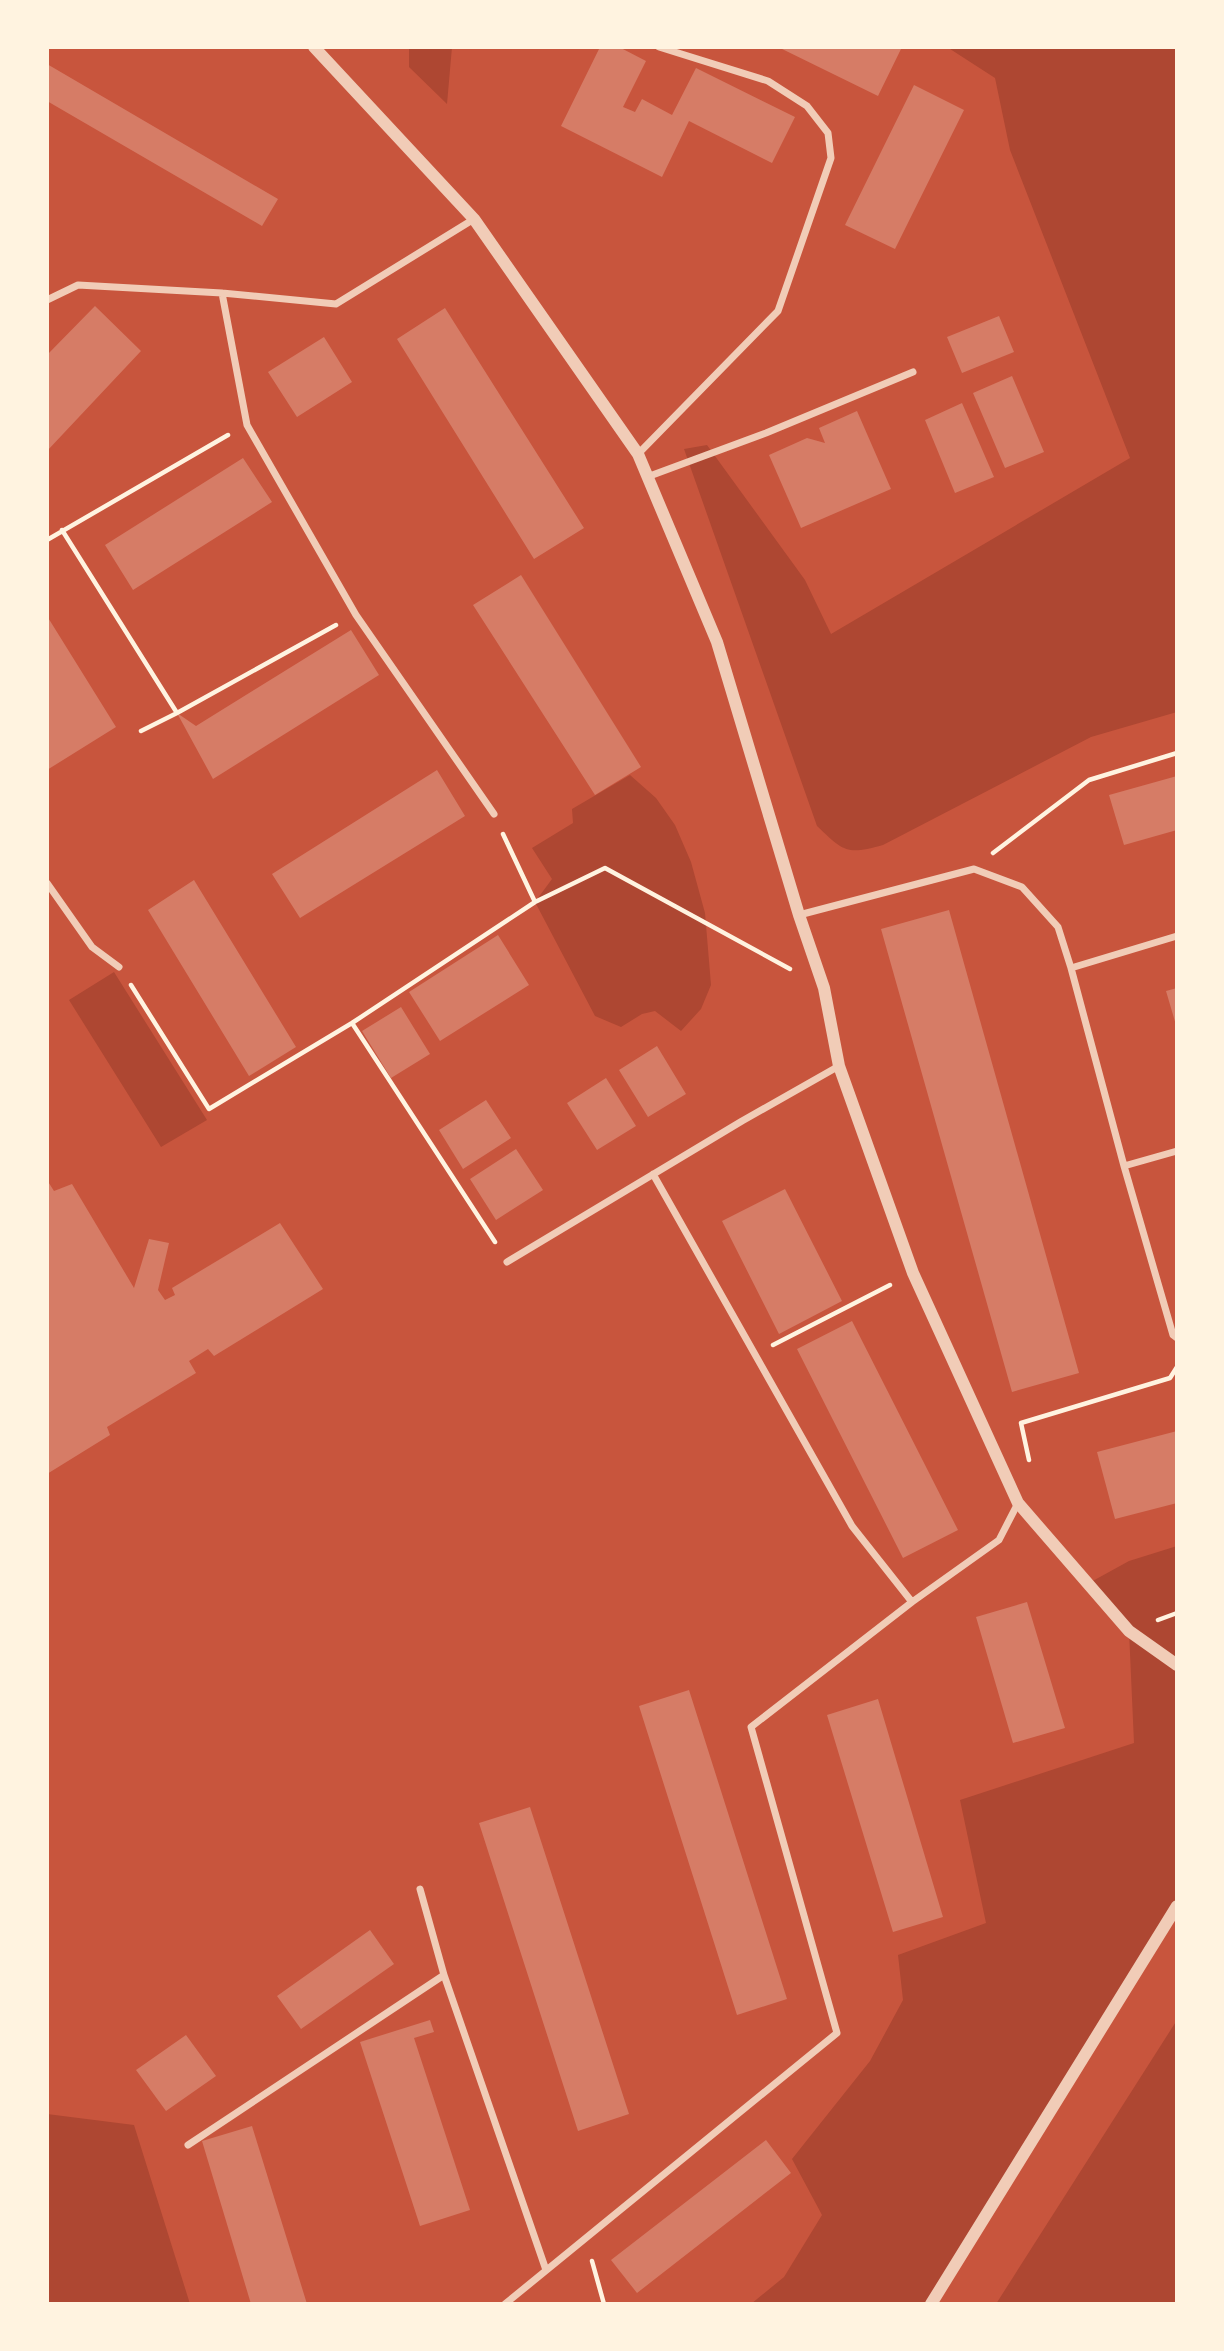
<svg xmlns="http://www.w3.org/2000/svg" width="1224" height="2351" font-family="Ubuntu,sans-serif">
  <rect width="100%" height="100%" fill="#c8553d"/>
  <!-- green -->
  <path fill="#ae4732" d="M 409,47 L 452,47 L 447,104 L 409,67 Z
    M 947,47 L 1177,47 L 1177,712 L 1091,737 L 883,845 C 847,855 844,852 817,826 L 684,449 L 707,445 L 805,580 L 831,634 L 1130,458 L 1010,150 L 995,78 Z
    M 630,775 L 656,798 L 675,825 L 691,862 L 705,913 L 711,985 L 701,1009 L 681,1031 L 655,1011 L 642,1014 L 621,1027 L 595,1016 L 535,902 L 552,879 L 532,848 L 573,823 L 572,809 Z
    M 114,972 L 207,1120 L 161,1147 L 69,1000 Z
    M 1177,1546 L 1177,1906 L 931,2304 L 751,2304 L 784,2277 L 822,2215 L 792,2159 L 870,2061 L 903,2000 L 898,1955 L 986,1923 L 960,1800 L 1134,1743 L 1129,1631 L 1089,1583 L 1129,1561 Z
    M 1177,2020 L 1177,2304 L 996,2304 Z
    M 47,2114 L 134,2125 L 190,2304 L 47,2304 Z"/>
  <!-- building -->
  <path fill="#d67c66" d="M 600,47 L 619,47 L 646,61 L 623,107 L 635,112 L 642,99 L 672,115 L 696,68 L 795,117 L 772,163 L 689,121 L 662,177 L 561,126 Z
    M 778,47 L 898,47 L 901,49 L 878,96 Z
    M 47,64 L 278,199 L 262,226 L 47,101 Z
    M 914,85 L 964,110 L 895,249 L 845,225 Z
    M 95,306 L 141,351 L 47,451 L 47,355 Z
    M 445,308 L 584,528 L 534,559 L 397,339 Z
    M 999,316 L 1014,352 L 962,373 L 947,337 Z
    M 324,337 L 352,382 L 297,417 L 268,372 Z
    M 1012,376 L 1044,452 L 1005,468 L 973,393 Z
    M 962,403 L 994,477 L 955,493 L 925,420 Z
    M 857,411 L 891,489 L 801,528 L 769,455 L 807,438 L 825,443 L 819,428 Z
    M 243,458 L 272,502 L 133,590 L 105,545 Z
    M 521,575 L 641,767 L 595,795 L 473,605 Z
    M 47,616 L 116,727 L 47,770 L 48,721 Z
    M 351,630 L 379,675 L 213,779 L 177,713 L 196,726 Z
    M 437,770 L 465,816 L 300,918 L 272,874 Z
    M 1177,776 L 1177,830 L 1124,845 L 1109,795 Z
    M 194,880 L 296,1047 L 249,1076 L 148,910 Z
    M 949,910 L 1079,1373 L 1012,1392 L 881,929 Z
    M 498,935 L 529,985 L 440,1041 L 409,992 Z
    M 1177,988 L 1177,1025 L 1176,1025 L 1166,991 Z
    M 401,1007 L 430,1054 L 391,1078 L 362,1031 Z
    M 657,1046 L 686,1094 L 648,1117 L 619,1070 Z
    M 606,1078 L 636,1126 L 597,1150 L 567,1103 Z
    M 486,1100 L 511,1138 L 463,1169 L 439,1130 Z
    M 516,1149 L 543,1190 L 496,1220 L 470,1179 Z
    M 47,1180 L 54,1191 L 72,1184 L 134,1288 L 149,1239 L 169,1243 L 158,1290 L 165,1300 L 175,1295 L 172,1288 L 280,1223 L 323,1289 L 214,1356 L 208,1349 L 189,1361 L 196,1373 L 107,1427 L 110,1435 L 47,1474 Z
    M 785,1189 L 842,1301 L 779,1334 L 722,1221 Z
    M 852,1321 L 958,1530 L 903,1558 L 797,1349 Z
    M 1177,1431 L 1177,1503 L 1115,1519 L 1097,1452 Z
    M 1027,1602 L 1065,1728 L 1013,1743 L 976,1617 Z
    M 689,1690 L 787,1999 L 737,2015 L 639,1706 Z
    M 878,1699 L 943,1917 L 893,1932 L 827,1715 Z
    M 530,1807 L 629,2114 L 578,2131 L 479,1823 Z
    M 370,1930 L 394,1964 L 301,2029 L 277,1996 Z
    M 430,2020 L 434,2032 L 414,2038 L 470,2210 L 420,2226 L 360,2042 Z
    M 186,2035 L 216,2076 L 166,2111 L 136,2070 Z
    M 252,2126 L 307,2304 L 251,2304 L 202,2141 Z
    M 766,2140 L 791,2173 L 637,2293 L 611,2260 Z"/>
  <g fill="none" stroke-linecap="round" stroke-linejoin="round">
    <!-- path -->
    <path stroke="#fff3e0" stroke-width="4.5" d="M 62,530 L 177,713 L 336,625
      M 47,540 L 228,435
      M 141,731 L 177,713
      M 503,834 L 535,902
      M 993,853 L 1089,780 L 1177,753
      M 131,985 L 209,1109 L 352,1023 L 535,902 L 605,868 L 790,969
      M 352,1023 L 495,1242
      M 773,1345 L 890,1285
      M 1029,1460 L 1021,1423 L 1170,1378 L 1177,1367
      M 1158,1620 L 1177,1613
      M 592,2261 L 604,2304"/>
    <!-- minor -->
    <path stroke="#f1ccb7" stroke-width="7" d="M 222,293 L 247,425 L 356,615 L 494,814
      M 47,300 L 78,285 L 222,293 L 336,304 L 474,219
      M 638,454 L 778,311 L 831,158 L 828,133 L 807,106 L 768,81 L 659,47
      M 647,477 L 766,433 L 913,372
      M 47,883 L 92,947 L 119,967
      M 799,915 L 974,869 L 1022,887 L 1058,927 L 1071,968 L 1177,936
      M 1071,968 L 1124,1166 L 1173,1335 L 1177,1338
      M 1124,1166 L 1177,1151
      M 653,1174 L 852,1526 L 912,1602
      M 507,1262 L 742,1121 L 839,1066
      M 420,1889 L 444,1975
      M 188,2145 L 444,1975 L 546,2270
      M 505,2304 L 837,2033 L 751,1727 L 912,1602 L 999,1540 L 1018,1503"/>
    <!-- tertiary -->
    <path stroke="#f1ccb7" stroke-width="12" d="M 314,47 L 474,219 L 638,454 L 717,642 L 799,915 L 824,988 L 839,1066 L 913,1273 L 1018,1503 L 1129,1631 L 1177,1665
      M 931,2304 L 1177,1906"/>
  </g>
  <!-- border -->
  <rect width="1224" height="2351" fill="none" stroke="#fff3e0" stroke-width="98"/>
</svg>
